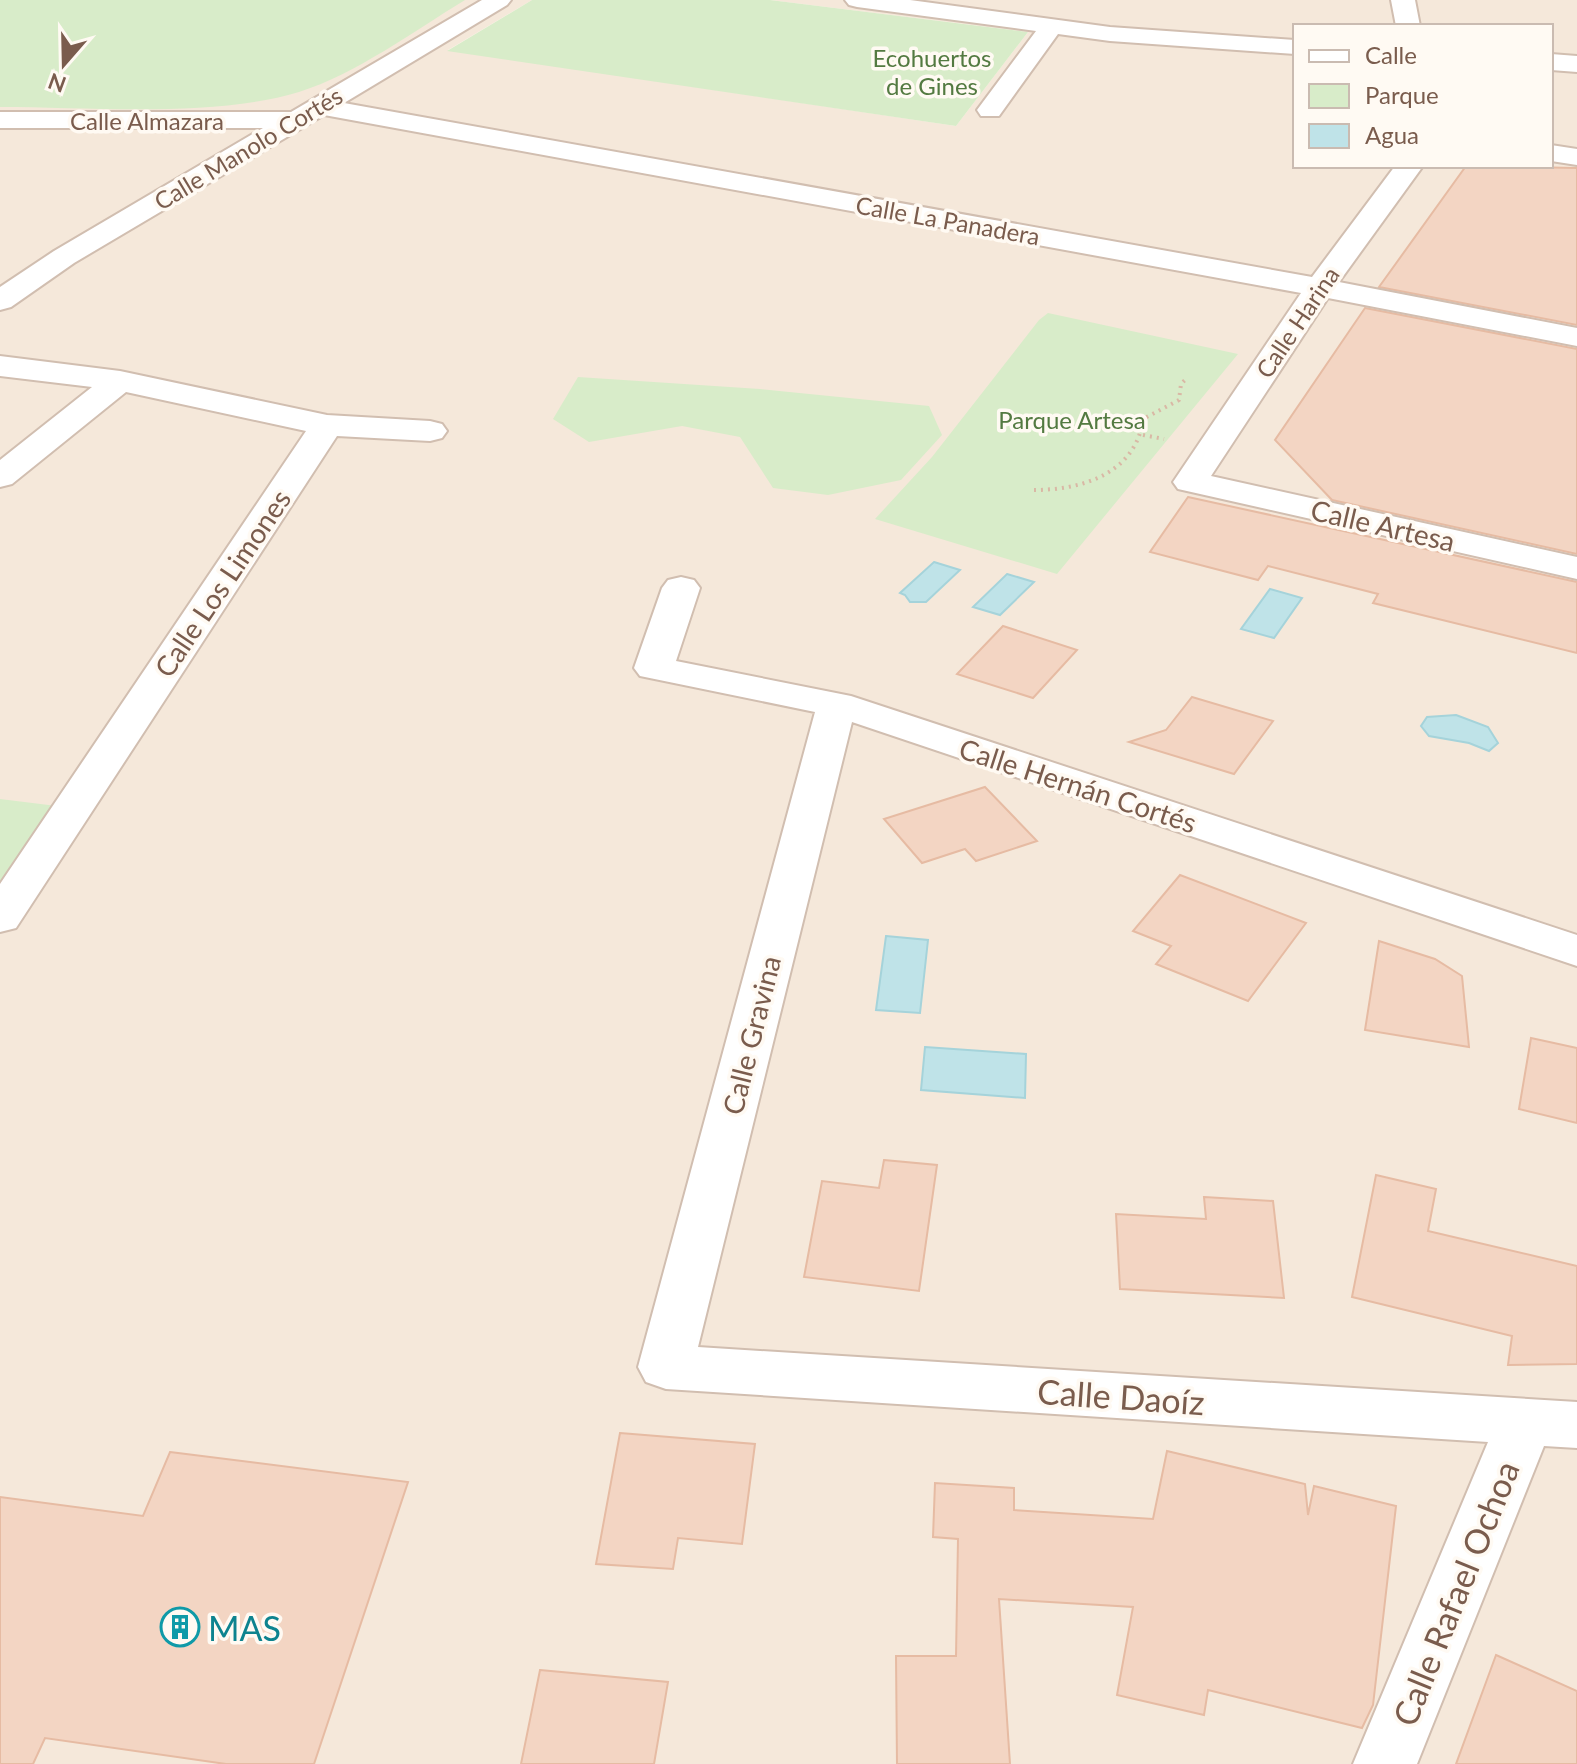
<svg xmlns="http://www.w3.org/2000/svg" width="1577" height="1764" font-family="Lato,sans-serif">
  <rect width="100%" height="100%" fill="#fdf6ec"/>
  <!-- residential -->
  <path fill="#f5e8da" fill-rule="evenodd" d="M 0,0 L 532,0 L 448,50 L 956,126 L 1028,32 L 770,0 L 1577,0 L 1577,1764 L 0,1764 ZM 1295,26 L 1551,26 L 1551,166 L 1295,166 Z"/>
  <!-- green -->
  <path fill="#d8ecc9" d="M 0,0 L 465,0 C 414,31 356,74 299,92 C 213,118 91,107 0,107 Z
    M 532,0 L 770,0 L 1028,32 L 956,126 L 447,51 Z
    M 1048,313 L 1238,354 L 1057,574 L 875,519 L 932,457 L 1039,320 Z
    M 578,377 L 760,389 L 929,406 L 942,435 L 901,480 L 828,495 L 773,488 L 740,437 L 682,426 L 589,442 L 553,419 Z
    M 0,799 L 73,808 L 0,918 Z"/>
  <!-- water -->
  <path fill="#bfe3e8" stroke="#a5d3da" stroke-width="2" d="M 934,562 L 960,570 L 926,602 L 910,602 L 905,595 L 900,593 Z
    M 1007,574 L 1034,582 L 1000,615 L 973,607 Z
    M 1270,589 L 1302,598 L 1274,638 L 1241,629 Z
    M 1456,715 L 1488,727 L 1498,743 L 1489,751 L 1469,743 L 1429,736 L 1421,726 L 1427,717 Z
    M 886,936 L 928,940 L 920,1013 L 876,1010 Z
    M 925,1047 L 1026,1054 L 1025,1098 L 921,1090 Z"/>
  <!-- building -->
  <path fill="#f3d5c3" stroke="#e6bba3" stroke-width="2" d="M 1466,166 L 1577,168 L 1577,325 L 1379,287 Z
    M 1365,308 L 1577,349 L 1577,554 L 1332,500 L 1275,440 Z
    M 1188,497 L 1577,582 L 1577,653 L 1373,603 L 1378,594 L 1268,566 L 1258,580 L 1150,552 Z
    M 1003,626 L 1077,650 L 1033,698 L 957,674 Z
    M 1192,697 L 1273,721 L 1234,774 L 1129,742 L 1166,730 Z
    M 985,787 L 1037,841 L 976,861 L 965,849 L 922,863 L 884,819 Z
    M 1180,875 L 1306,923 L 1248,1001 L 1156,964 L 1171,946 L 1133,931 Z
    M 1379,941 L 1435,959 L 1462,976 L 1469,1047 L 1365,1030 Z
    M 1531,1038 L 1577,1048 L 1577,1123 L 1519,1109 Z
    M 884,1160 L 937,1165 L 919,1291 L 804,1277 L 822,1181 L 879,1188 Z
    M 1376,1175 L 1436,1189 L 1428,1231 L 1577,1266 L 1577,1364 L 1508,1365 L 1512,1336 L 1352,1297 Z
    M 1204,1197 L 1273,1201 L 1284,1298 L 1120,1289 L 1116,1214 L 1206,1219 Z
    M 620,1433 L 755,1444 L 742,1544 L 678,1538 L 673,1569 L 596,1564 Z
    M 1167,1451 L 1305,1484 L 1308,1515 L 1314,1486 L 1396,1506 L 1373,1705 L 1362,1728 L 1208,1690 L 1204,1715 L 1117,1695 L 1133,1607 L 999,1599 L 1010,1764 L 897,1764 L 896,1656 L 956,1656 L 958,1539 L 933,1537 L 935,1483 L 1014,1488 L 1014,1510 L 1153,1519 Z
    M 170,1452 L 408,1482 L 314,1764 L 226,1764 L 45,1738 L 33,1764 L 0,1764 L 0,1497 L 143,1516 Z
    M 1496,1655 L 1577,1691 L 1577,1764 L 1456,1764 Z
    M 540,1670 L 668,1682 L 654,1764 L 521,1764 Z"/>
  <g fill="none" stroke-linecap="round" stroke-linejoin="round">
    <defs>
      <path id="street" d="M 482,0 L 511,0 L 507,5 L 344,103 L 1312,277 L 1395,166 L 1423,166 L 1339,282 L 1577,328 L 1577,346 L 1328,298 L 1211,476 L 1577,557 L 1577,579 L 1178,489 L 1173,482 L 1301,293 L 324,115 L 74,263 L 11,307 L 0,310 L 0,287 L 54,251 L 263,128 L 0,128 L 0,112 L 291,112 Z
        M 845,0 L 910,0 L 1110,27 L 1295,40 L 1295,54 L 1110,41 L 1058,34 L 999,116 L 981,116 L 977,110 L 1036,31 L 857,7 L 849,5 Z
        M 1391,0 L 1415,0 L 1420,26 L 1396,26 Z
        M 1551,54 L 1577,56 L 1577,72 L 1551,70 Z
        M 1551,145 L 1577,149 L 1577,165 L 1551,161 Z
        M 0,356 L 120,371 L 327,415 L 430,421 L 442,424 L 447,431 L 442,438 L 430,441 L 337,436 L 16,928 L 0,932 L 0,884 L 306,431 L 126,392 L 12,484 L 0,487 L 0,460 L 92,387 L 0,376 Z
        M 681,577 L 694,580 L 700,588 L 676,661 L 851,696 L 1577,935 L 1577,966 L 852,722 L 698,1347 L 1577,1402 L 1577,1448 L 1544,1446 L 1417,1764 L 1353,1764 L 1488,1442 L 666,1389 L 646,1382 L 638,1367 L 815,712 L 640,676 L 634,668 L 662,588 L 668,580 Z"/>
    </defs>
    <!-- street casing -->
    <use href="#street" stroke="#d1beb0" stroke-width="4"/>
    <!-- path -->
    <path stroke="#d9b8a5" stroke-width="4" stroke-dasharray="2 5" stroke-linecap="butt" d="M 1143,435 L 1164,439
      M 1034,490 C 1081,490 1136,474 1143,419 L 1179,400 L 1181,384 L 1188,377"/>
    <!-- street -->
    <use href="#street" fill="#fff" fill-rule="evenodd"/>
  </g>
  <!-- icons -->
  <defs>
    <symbol id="building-ring" viewBox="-11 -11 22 22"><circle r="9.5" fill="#fffaf3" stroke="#0f9aa8" stroke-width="1.5"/><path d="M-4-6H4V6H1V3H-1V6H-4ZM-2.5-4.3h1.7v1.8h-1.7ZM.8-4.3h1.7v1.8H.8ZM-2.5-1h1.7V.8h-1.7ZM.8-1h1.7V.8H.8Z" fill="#0f9aa8"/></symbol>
  </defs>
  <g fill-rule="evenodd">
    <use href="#building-ring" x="158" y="1605" width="44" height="44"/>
  </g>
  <g text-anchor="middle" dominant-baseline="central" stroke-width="7" stroke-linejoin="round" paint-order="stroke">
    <!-- far-park labels -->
    <g font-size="24" fill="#537a41" stroke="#fffaf3">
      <text x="932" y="57">Ecohuertos<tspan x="932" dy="28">de Gines</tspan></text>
      <text x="1072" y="419">Parque Artesa</text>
    </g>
    <!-- far-street labels -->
    <g font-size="24" fill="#7a5c4d" stroke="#fffaf3">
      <text x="147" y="120">Calle Almazara</text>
      <text transform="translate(248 148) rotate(-31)">Calle Manolo Cortés</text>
      <text transform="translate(948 220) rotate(10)">Calle La Panadera</text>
      <text transform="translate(1297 322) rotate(-56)">Calle Harina</text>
    </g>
    <!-- street labels -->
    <g font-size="28" fill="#7a5c4d" stroke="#fffaf3">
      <text transform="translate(1383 525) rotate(13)">Calle Artesa</text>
      <text transform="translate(222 583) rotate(-56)">Calle Los Limones</text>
      <text transform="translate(1078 785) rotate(18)">Calle Hernán Cortés</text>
      <text transform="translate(751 1035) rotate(-76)">Calle Gravina</text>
    </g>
    <!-- near-street labels -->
    <g font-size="34" fill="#7a5c4d" stroke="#fffaf3">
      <text transform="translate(1121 1396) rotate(4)">Calle Daoíz</text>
      <text transform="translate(1455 1593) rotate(-68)">Calle Rafael Ochoa</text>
    </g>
    <!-- near-culture labels -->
    <g font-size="34" fill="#0d838f" stroke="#fffaf3" text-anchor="start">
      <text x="208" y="1627">MAS</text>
    </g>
  </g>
  <!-- legend -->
  <rect x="1293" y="24" width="260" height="144" fill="#fffaf3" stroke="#cabbb1" stroke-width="2"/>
  <rect x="1309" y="50" width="40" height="12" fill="#ffffff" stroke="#cabbb1" stroke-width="2"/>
  <text x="1365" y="64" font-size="24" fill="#7a5c4d">Calle</text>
  <rect x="1309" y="84" width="40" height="24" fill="#d8ecc9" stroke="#cabbb1" stroke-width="2"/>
  <text x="1365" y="104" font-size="24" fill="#7a5c4d">Parque</text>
  <rect x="1309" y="124" width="40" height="24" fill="#bfe3e8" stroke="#cabbb1" stroke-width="2"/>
  <text x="1365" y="144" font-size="24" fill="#7a5c4d">Agua</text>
  <!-- north arrow -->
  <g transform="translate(64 64) rotate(200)" stroke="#fffaf3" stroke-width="6" paint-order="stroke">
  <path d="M0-6L14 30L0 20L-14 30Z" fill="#7a5c4d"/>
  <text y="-12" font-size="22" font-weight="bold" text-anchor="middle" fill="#7a5c4d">N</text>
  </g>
</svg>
